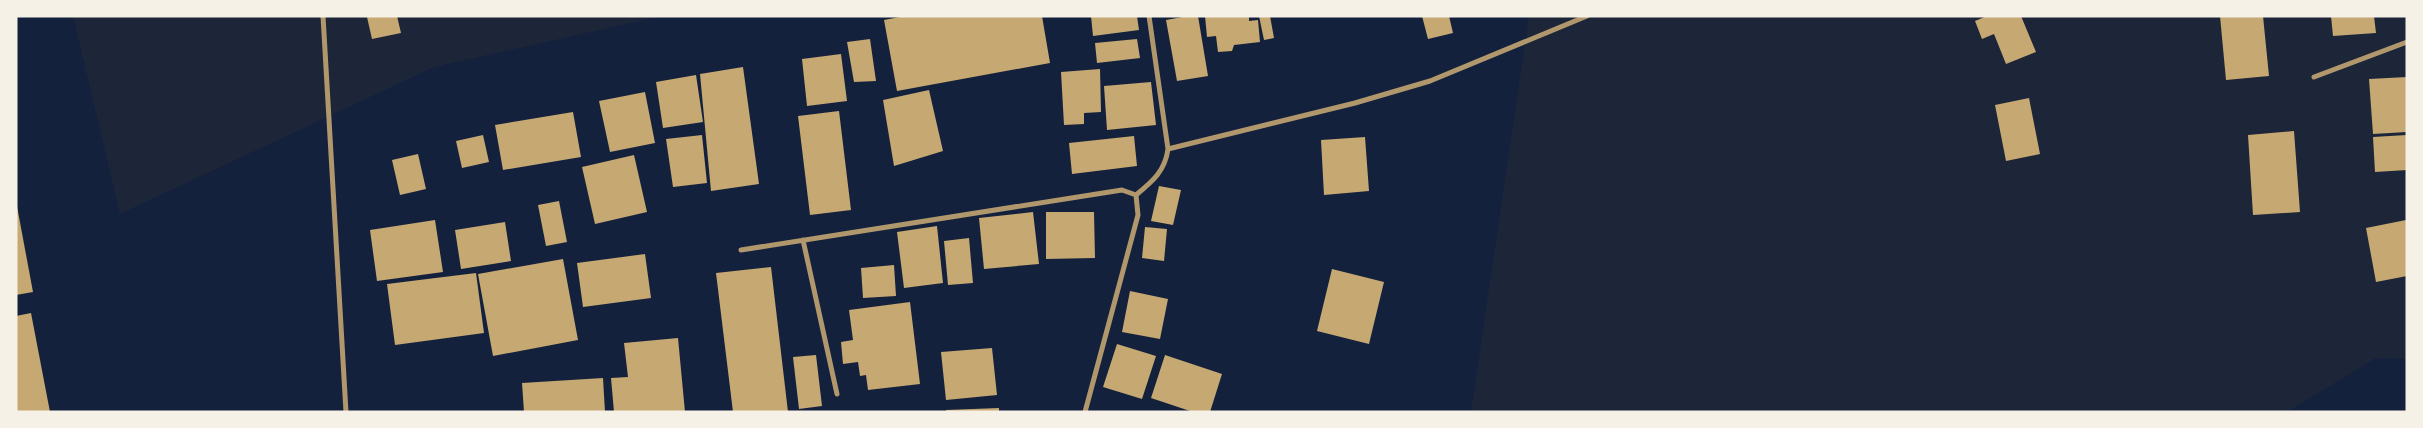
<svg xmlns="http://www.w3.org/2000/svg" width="2423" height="428" font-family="'PT Sans Narrow',sans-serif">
  <rect width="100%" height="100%" fill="#14213d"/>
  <!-- green -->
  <path fill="#1d2539" d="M 73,16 L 662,16 L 434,67 L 120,214 Z
    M 1529,16 L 2407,16 L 2407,359 L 2376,358 L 2287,412 L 1471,412 Z"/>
  <!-- building -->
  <path fill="#c6a872" d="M 372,16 L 397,16 L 401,33 L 372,39 L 367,17 Z
    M 905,16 L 1042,16 L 1050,63 L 897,91 L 884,20 Z
    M 1091,16 L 1137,16 L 1139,30 L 1093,36 Z
    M 1188,16 L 1198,16 L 1208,76 L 1177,81 L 1166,20 Z
    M 1205,16 L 1249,16 L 1249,21 L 1258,20 L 1260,42 L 1234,45 L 1232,51 L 1218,52 L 1216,36 L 1207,37 Z
    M 1259,16 L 1270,16 L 1274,38 L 1264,40 Z
    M 1422,16 L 1449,16 L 1453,33 L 1428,39 Z
    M 1987,16 L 2021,16 L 2036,52 L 2006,64 L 1994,34 L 1982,39 L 1975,21 Z
    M 2220,16 L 2263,16 L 2269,76 L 2226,80 Z
    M 2331,16 L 2374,16 L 2376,33 L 2333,36 Z
    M 870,39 L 876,81 L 854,82 L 847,42 Z
    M 1137,39 L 1140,58 L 1097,63 L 1095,43 Z
    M 841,54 L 847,101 L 807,106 L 802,59 Z
    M 743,67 L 759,184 L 711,191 L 700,74 Z
    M 1100,69 L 1101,112 L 1084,113 L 1084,124 L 1064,125 L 1061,72 Z
    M 696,75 L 703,122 L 663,128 L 656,82 Z
    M 2407,77 L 2407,132 L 2373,134 L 2369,79 Z
    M 1151,82 L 1156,125 L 1107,130 L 1104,86 Z
    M 929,90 L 943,151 L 894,166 L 883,100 Z
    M 645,92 L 655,143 L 610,152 L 599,101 Z
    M 2029,98 L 2040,154 L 2006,161 L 1995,105 Z
    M 839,111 L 851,210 L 810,215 L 798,116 Z
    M 573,112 L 581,157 L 503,170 L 495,125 Z
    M 2294,131 L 2300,212 L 2253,215 L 2248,135 Z
    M 483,135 L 489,162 L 462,168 L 456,141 Z
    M 702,135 L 707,183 L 673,187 L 666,139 Z
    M 2407,135 L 2407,170 L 2375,172 L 2373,137 Z
    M 1134,136 L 1137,166 L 1072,174 L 1069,143 Z
    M 1365,137 L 1369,191 L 1324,195 L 1321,140 Z
    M 418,154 L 426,189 L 400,195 L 392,160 Z
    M 634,155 L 647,212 L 595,224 L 582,167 Z
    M 1159,186 L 1181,190 L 1173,225 L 1151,221 Z
    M 16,201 L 33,292 L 16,295 Z
    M 559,201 L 567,242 L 546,246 L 538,205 Z
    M 1033,212 L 1039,264 L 984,269 L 979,218 Z
    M 1046,212 L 1094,212 L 1095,258 L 1046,259 Z
    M 435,220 L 443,272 L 377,281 L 370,230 Z
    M 2406,220 L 2407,276 L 2376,282 L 2366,228 Z
    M 505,222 L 511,261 L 461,269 L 455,230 Z
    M 937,226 L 943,283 L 904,288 L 897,232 Z
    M 1145,227 L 1167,229 L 1164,261 L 1142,258 Z
    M 969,238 L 973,283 L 948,285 L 944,241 Z
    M 645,254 L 651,298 L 583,307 L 577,263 Z
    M 563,259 L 578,340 L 493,356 L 478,274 Z
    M 894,265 L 896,296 L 863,298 L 861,268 Z
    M 771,267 L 788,412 L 733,412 L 716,273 Z
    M 1332,269 L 1384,282 L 1369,344 L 1317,331 Z
    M 476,273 L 484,333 L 395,345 L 387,284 Z
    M 1130,291 L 1168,299 L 1160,339 L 1122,332 Z
    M 910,302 L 920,384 L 868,390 L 866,375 L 860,376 L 858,362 L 843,364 L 841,342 L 853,340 L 849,310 Z
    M 31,313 L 50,412 L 16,412 L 16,316 Z
    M 678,338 L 685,412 L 614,412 L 611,378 L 628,377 L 624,343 Z
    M 1117,344 L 1156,356 L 1142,399 L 1103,387 Z
    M 992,348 L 997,395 L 946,400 L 941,352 Z
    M 816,355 L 822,406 L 799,409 L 793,357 Z
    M 1165,355 L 1222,374 L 1210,412 L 1193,412 L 1151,398 Z
    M 603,378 L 605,412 L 524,412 L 522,383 Z
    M 999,408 L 999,412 L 946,412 L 946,410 Z"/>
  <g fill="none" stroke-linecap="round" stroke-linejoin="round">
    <!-- minor -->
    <path stroke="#b1986c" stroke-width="5" d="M 323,16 L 346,412
      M 2314,77 L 2407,42
      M 1168,149 L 1355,103 L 1430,81 L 1587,16
      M 1136,195 C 1153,181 1165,171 1168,149 L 1149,16
      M 803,240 L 837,394
      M 741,250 L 1122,190 L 1136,195
      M 1085,412 L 1138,215 L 1136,195"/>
  </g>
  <!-- border -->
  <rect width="2423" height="428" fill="none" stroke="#f6f1e7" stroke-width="35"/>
</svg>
